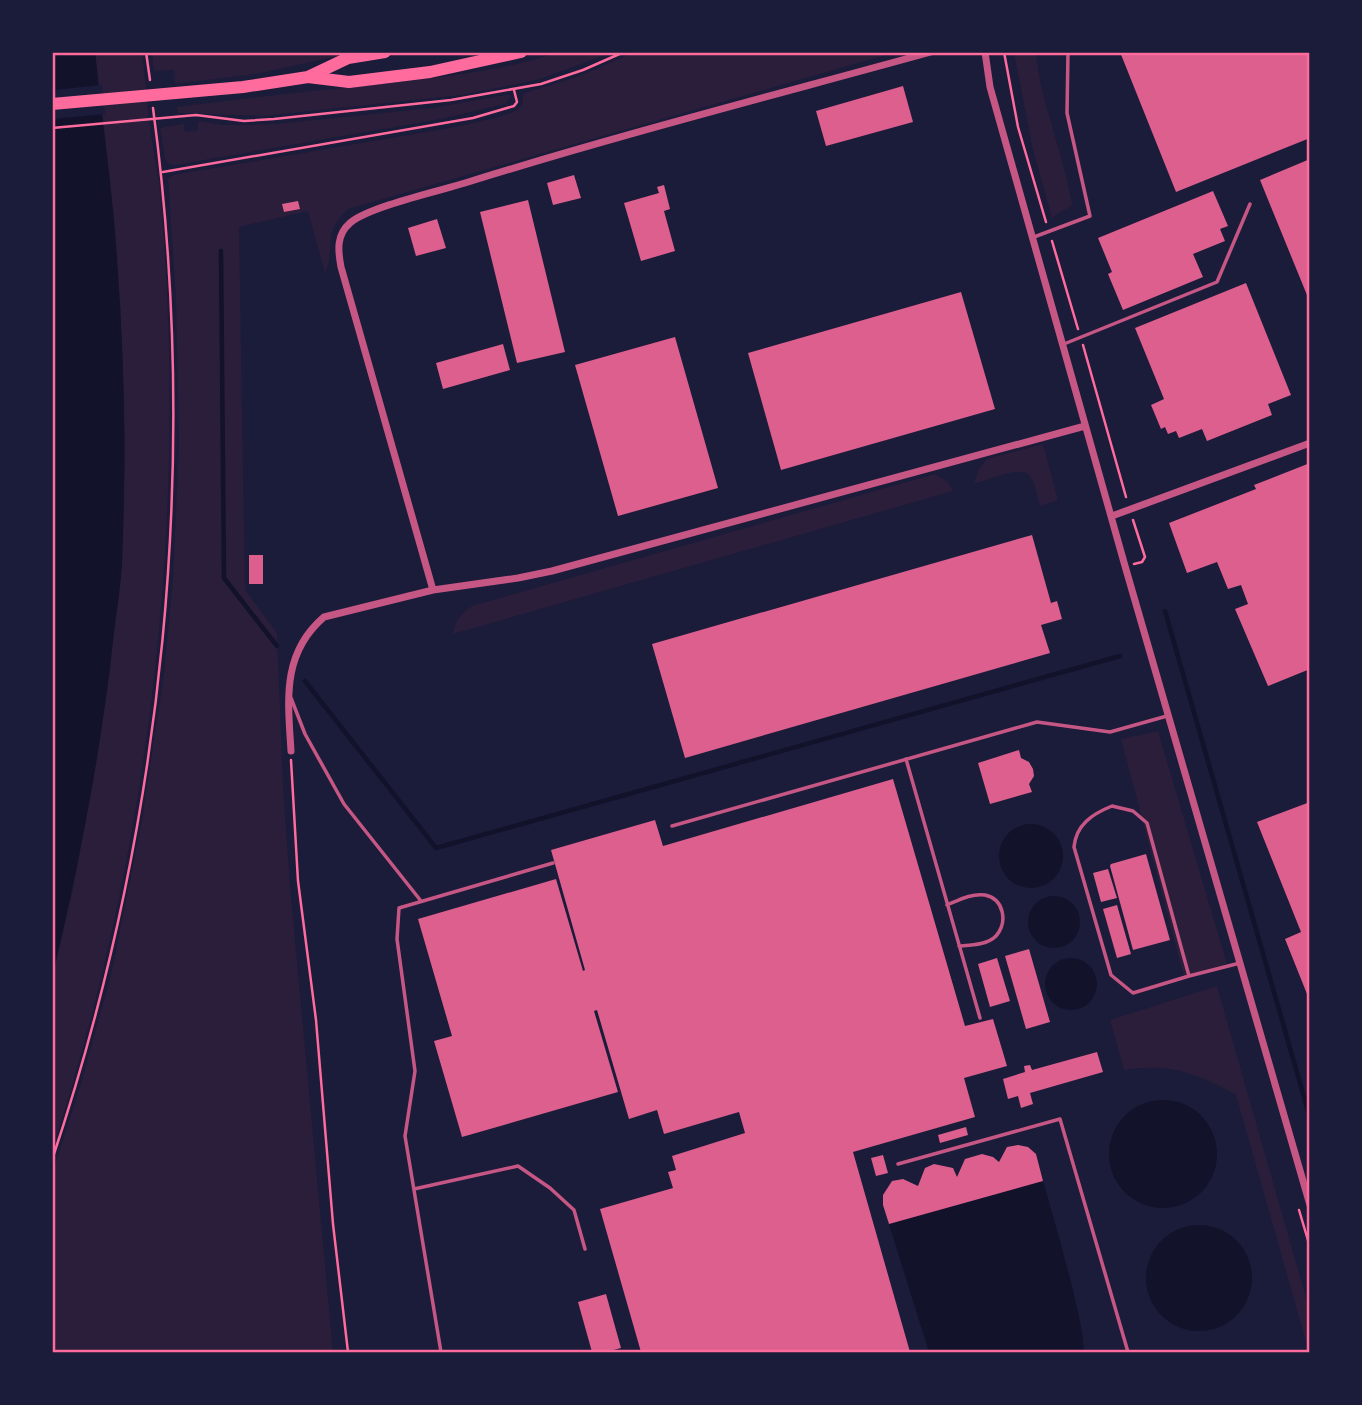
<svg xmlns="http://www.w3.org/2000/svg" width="1362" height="1405" font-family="Rubik,sans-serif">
  <rect width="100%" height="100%" fill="#1b1b3a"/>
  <!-- green -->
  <path fill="#2a1e3b" d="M 95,53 L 142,53 C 146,82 147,112 152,141 C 155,161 160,181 161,202 C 188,518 151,845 53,1147 L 53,974 L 73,889 L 97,758 L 110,669 L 122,563 L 125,442 L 122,347 L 114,221 Z
    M 152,53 L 354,53 L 255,74 L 175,84 L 174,70 L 154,71 Z
    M 555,53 L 611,53 L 537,80 L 461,95 L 263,116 L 178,113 L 177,107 C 245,98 313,91 381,84 C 439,77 500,72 555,53 Z
    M 633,53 L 893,53 L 348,209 C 320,236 337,247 325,273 L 308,211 L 239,227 L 245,590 L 277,633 L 283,786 L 290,886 L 333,1352 L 53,1352 L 53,1172 L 81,1084 L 112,971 L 142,821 L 164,673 L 173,579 L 179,443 L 176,301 L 168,178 L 173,175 L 444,129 C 459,126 510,117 519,108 C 524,104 522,98 524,93 L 577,77 Z
    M 1014,53 L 1036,53 C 1041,105 1064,153 1072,205 L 1052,218 L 1033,150 Z
    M 506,95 L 509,95 L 510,98 L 505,104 L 441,119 L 175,165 L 168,164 L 165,159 L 160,128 L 184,124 L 185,132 L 198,130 L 198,121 L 223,125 L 276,124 L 432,108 Z
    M 1043,444 L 1058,500 L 1040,506 C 1037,497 1035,480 1028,474 C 1019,466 985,481 974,484 L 979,469 L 987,459 Z
    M 935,474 L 948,482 L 953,491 L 453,634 C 456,620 460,614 472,606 Z
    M 1158,731 L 1227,964 L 1184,977 L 1121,739 Z
    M 1217,986 L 1309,1308 L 1309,1352 L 1236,1095 C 1197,1073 1169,1063 1124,1070 L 1110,1020 Z"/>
  <!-- water -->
  <path fill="#12122b" d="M 95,52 C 101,109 109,165 114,221 C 124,334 127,448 122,561 C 121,587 116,614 113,640 C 101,752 79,864 53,974 L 52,53 Z
    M999 856a32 32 0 1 1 64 0a32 32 0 1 1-64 0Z
    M1028 922a26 26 0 1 1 52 0a26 26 0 1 1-52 0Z
    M1045 984a26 26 0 1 1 52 0a26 26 0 1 1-52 0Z
    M1109 1154a54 54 0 1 1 108 0a54 54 0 1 1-108 0Z
    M 1043,1181 C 1051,1209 1088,1334 1083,1352 L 929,1352 L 889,1224 Z
    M1146 1278a53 53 0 1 1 106 0a53 53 0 1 1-106 0Z"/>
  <!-- pier -->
  <path fill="#1b1b3a" d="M 102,85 L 105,114 L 53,119 L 53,90 Z"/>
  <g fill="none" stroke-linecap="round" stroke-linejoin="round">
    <!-- stream -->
    <path stroke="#12122b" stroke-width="4.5" d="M 221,251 L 224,578 L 277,646
      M 1165,611 L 1310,1118
      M 305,681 L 436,848 L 1120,656"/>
  </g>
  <!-- building -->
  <path fill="#dd5f8e" d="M 1120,52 L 1310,52 L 1310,138 L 1176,192 Z
    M 903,86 L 913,122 L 826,146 L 816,111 Z
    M 1310,159 L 1310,300 L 1309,300 L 1260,180 Z
    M 574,175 L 581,198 L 553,205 L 547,183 Z
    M 664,185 L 670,209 L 664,211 L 675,251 L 641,261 L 624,203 L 659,193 L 657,187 Z
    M 1213,191 L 1228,226 L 1220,229 L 1225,241 L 1193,254 L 1203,277 L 1123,310 L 1108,274 L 1112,272 L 1098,238 Z
    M 528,200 L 565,352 L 517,363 L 480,212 Z
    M 298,201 L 300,209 L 284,212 L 282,204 Z
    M 437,219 L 446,248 L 416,256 L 408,228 Z
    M 1246,283 L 1291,395 L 1268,404 L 1272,415 L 1207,441 L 1202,429 L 1179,438 L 1176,431 L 1168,434 L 1165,427 L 1161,429 L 1151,405 L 1164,399 L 1135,328 Z
    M 961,292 L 995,409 L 781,470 L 748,353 Z
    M 675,337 L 718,488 L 618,516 L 575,365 Z
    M 503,344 L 510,370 L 443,389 L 436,363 Z
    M 1310,463 L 1310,669 L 1268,686 L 1235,609 L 1248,604 L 1241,585 L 1228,589 L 1217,562 L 1187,573 L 1169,523 L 1256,489 L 1254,485 Z
    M 1032,535 L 1051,603 L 1057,601 L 1062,619 L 1041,625 L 1050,653 L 685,758 L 652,644 Z
    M 249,555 L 263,555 L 263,584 L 249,584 Z
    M 1019,750 L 1021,758 L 1029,762 L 1033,769 L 1034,776 L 1029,784 L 1032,792 L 990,804 L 978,763 Z
    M 893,779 L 965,1026 L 993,1019 L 1007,1066 L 964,1078 L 975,1117 L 853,1152 L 910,1352 L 641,1352 L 600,1209 L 673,1188 L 668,1172 L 676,1170 L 672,1156 L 745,1133 L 739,1112 L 664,1134 L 657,1110 L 629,1119 L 597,1010 L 594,1011 L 618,1092 L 462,1137 L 434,1041 L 452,1036 L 418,919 L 556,879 L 583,971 L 585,970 L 551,850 L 655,820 L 663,846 Z
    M 1310,802 L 1310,999 L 1309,999 L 1285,939 L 1301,932 L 1257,822 Z
    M 1146,854 L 1170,940 L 1133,950 L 1110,866 L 1111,864 Z
    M 1108,869 L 1117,898 L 1101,902 L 1093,873 Z
    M 1117,905 L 1131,954 L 1117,958 L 1103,909 Z
    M 1029,949 L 1050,1022 L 1026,1029 L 1005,956 Z
    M 997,958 L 1010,1001 L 990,1007 L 978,964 Z
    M 1097,1052 L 1103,1072 L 1030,1093 L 1033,1104 L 1021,1108 L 1018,1096 L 1008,1099 L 1003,1079 L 1025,1072 L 1024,1066 L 1030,1065 L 1032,1070 Z
    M 966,1127 L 968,1135 L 940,1143 L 938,1135 Z
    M 1018,1145 L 1028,1147 L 1036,1154 L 1043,1181 L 889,1224 L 883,1205 L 883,1195 L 892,1181 L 903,1179 L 918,1186 L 925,1168 L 934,1164 L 953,1168 L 957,1177 L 965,1159 L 982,1154 L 993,1157 L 999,1162 L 1007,1147 Z
    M 883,1155 L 888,1173 L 876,1176 L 871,1158 Z
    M 606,1294 L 621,1348 L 606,1352 L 592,1352 L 578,1302 Z"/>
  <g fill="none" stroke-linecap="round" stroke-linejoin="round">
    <!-- path -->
    <path stroke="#ff6b9d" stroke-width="2.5" d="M 146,52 L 150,80
      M 1004,52 L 1018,127 L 1046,222
      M 52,128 L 196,115 L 244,121 L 274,119 L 451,100 L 541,84 L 583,70 L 624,52
      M 163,172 L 473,118 L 514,106 L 517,102 L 514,90
      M 1052,241 L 1078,329
      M 1083,345 L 1126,497
      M 1133,520 L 1145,557 L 1142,562 L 1134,564
      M 291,760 L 298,881 L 316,1020 L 333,1224 L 348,1352
      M 52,1160 C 165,823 200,460 153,108
      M 1299,1210 L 1310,1247"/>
    <!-- service -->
    <path stroke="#c65784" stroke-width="3.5" d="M 1034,237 L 1090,216 L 1067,113 L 1068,52
      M 1064,344 L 1217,282 L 1250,204
      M 291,698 L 305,734 L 344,804 L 421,901
      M 906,759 L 980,1018
      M 1112,806 L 1133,811 L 1147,823 L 1189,976 L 1133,993 L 1111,975 L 1074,847 C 1076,825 1092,814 1112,806 Z
      M 672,826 L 1037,722 L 1110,732 L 1167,716
      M 947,905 C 959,900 972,893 985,895 C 1004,899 1008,922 996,936 C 987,945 972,945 959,946
      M 1189,976 L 1240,963
      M 898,1164 L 1060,1119 L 1128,1352
      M 414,1189 L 518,1166 L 550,1188 L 574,1210 L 585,1249
      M 441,1352 L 405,1136 L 415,1071 L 397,939 L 399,908 L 553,863"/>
    <!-- minor -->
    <path stroke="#c65784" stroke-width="7" d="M 985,52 L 990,87 L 1125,566 L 1310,1205
      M 1112,516 L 1310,443
      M 433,590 L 341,267 C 338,251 336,235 350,223 C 368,207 439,191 465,183 C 619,135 775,95 931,52
      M 291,751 C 288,701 281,654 324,617 L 433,590 L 518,578 L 552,571 L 1085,426"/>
    <!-- primary -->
    <path stroke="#ff6b9d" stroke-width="12" d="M 308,77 L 349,82 L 430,72 L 521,52
      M 52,104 L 243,87 L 308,77 L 348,58 L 385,52"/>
  </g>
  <!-- border -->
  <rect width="1362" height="1405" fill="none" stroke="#1b1b3a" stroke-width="108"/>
  <rect x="54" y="54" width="1254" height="1297" fill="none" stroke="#ff6b9d" stroke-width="2.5"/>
</svg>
